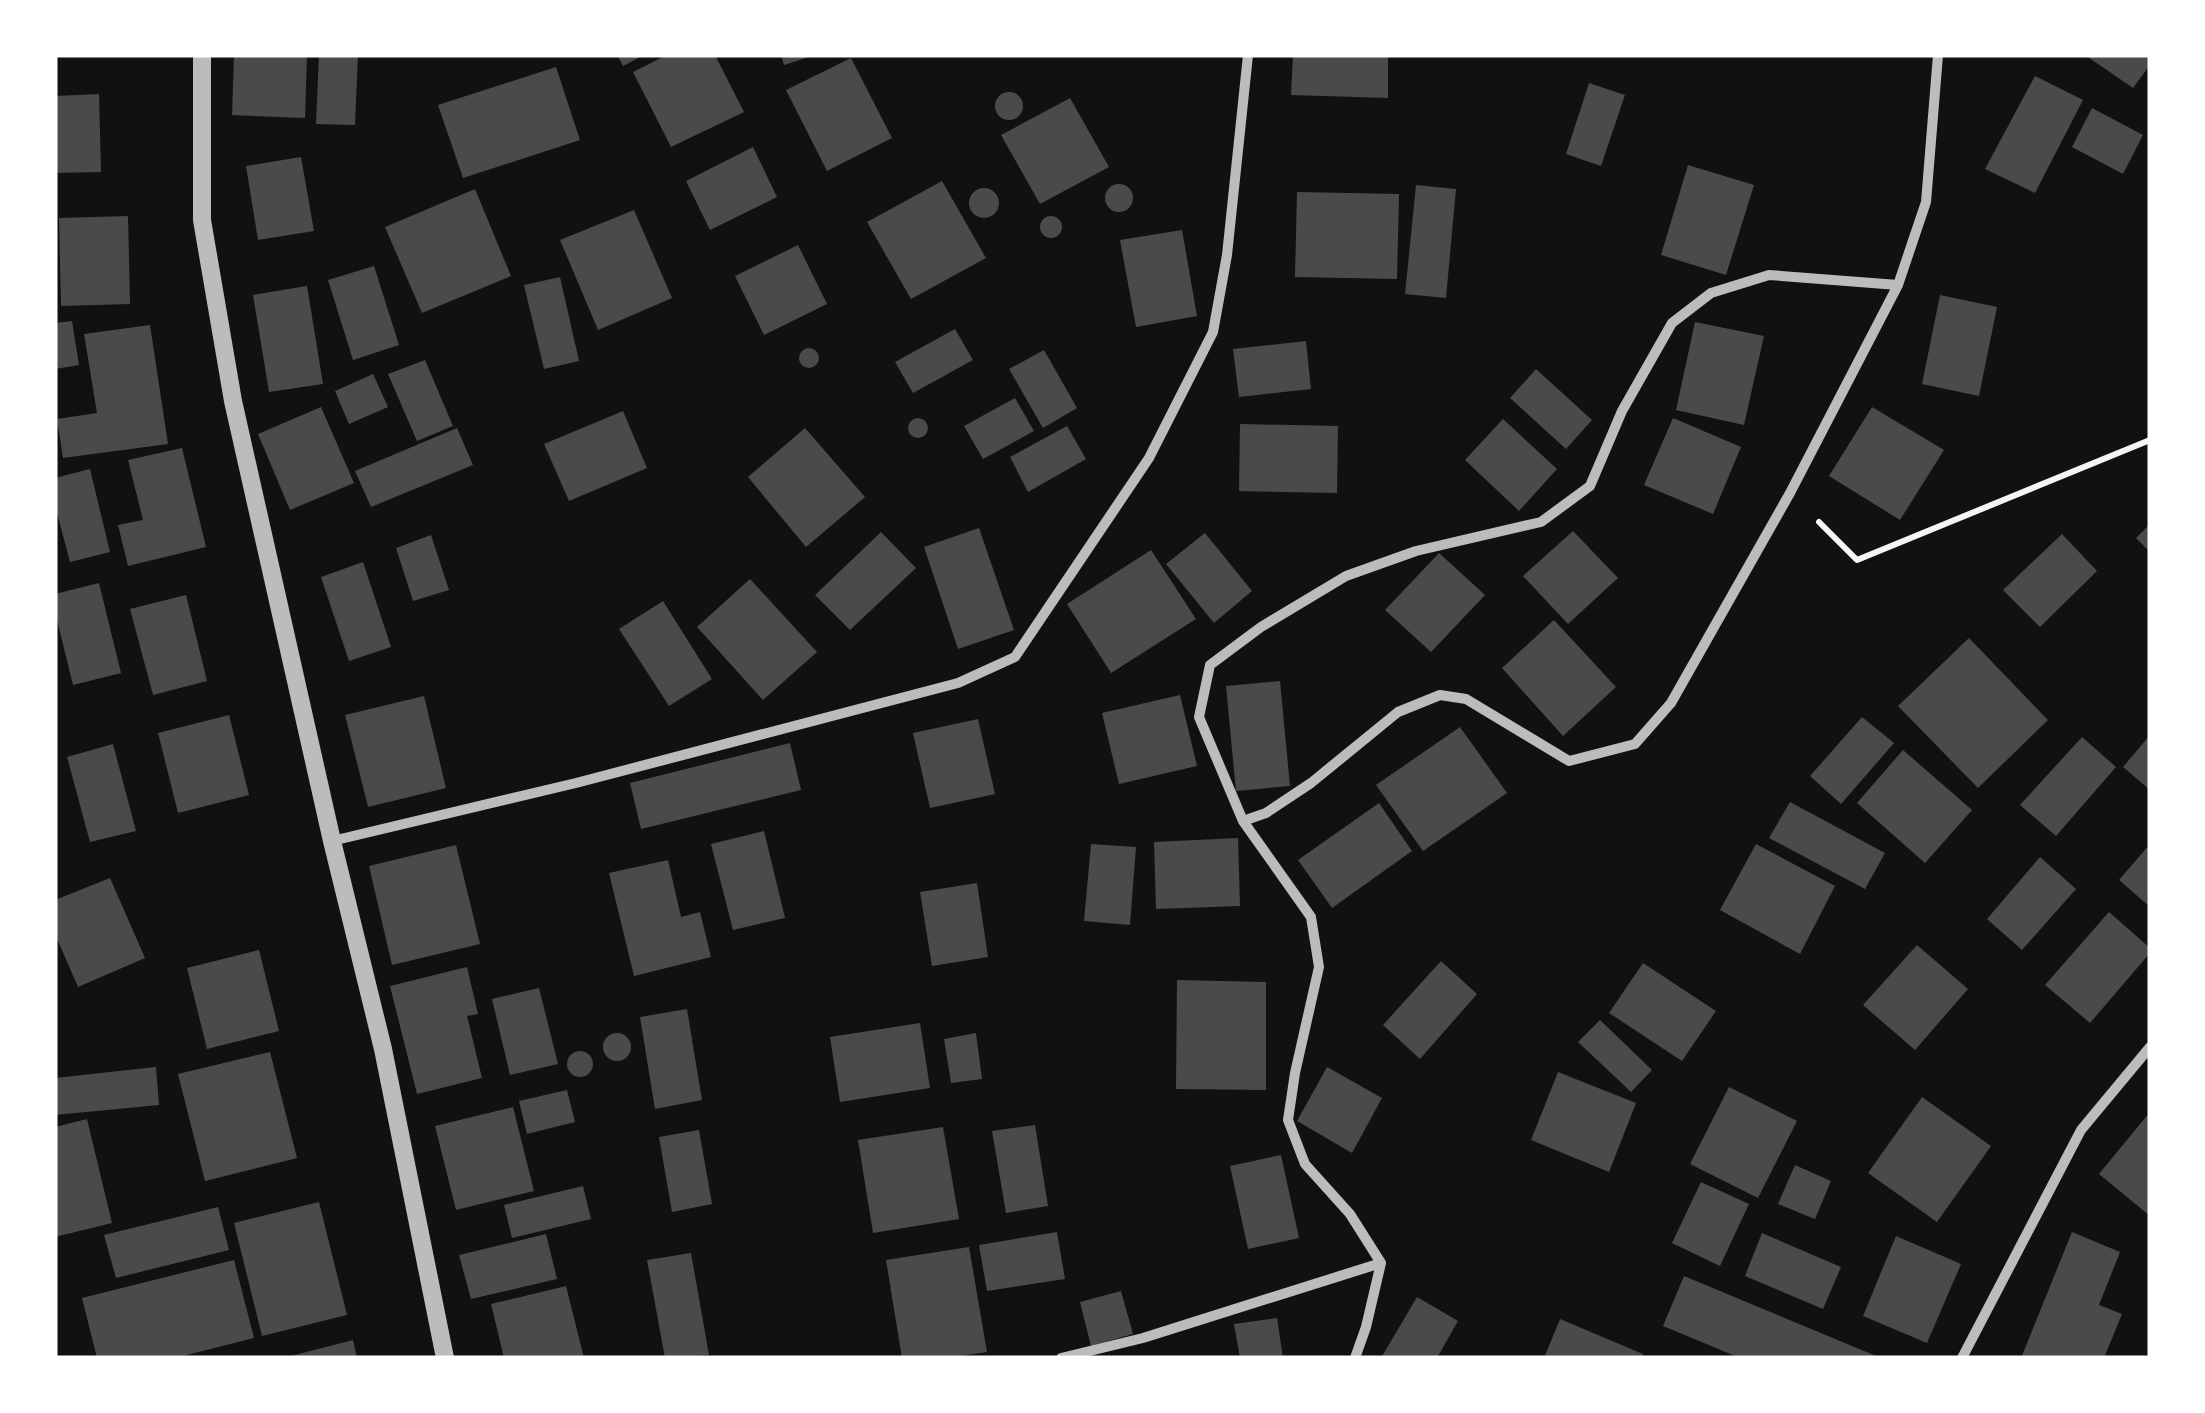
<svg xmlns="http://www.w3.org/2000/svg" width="2205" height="1413" font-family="Manrope,sans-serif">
  <rect width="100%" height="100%" fill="#111"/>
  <!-- building -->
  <path fill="#4a4a4a" d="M 234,55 L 307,55 L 305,118 L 232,115 Z
    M 319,55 L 358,55 L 355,125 L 316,124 Z
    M 617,55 L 644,55 L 623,66 Z
    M 667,55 L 715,55 L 744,112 L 671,147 L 633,72 Z
    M 781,55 L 812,55 L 812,56 L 784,65 Z
    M 1293,55 L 1388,55 L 1388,98 L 1291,95 Z
    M 2085,55 L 2150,55 L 2150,65 L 2133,88 Z
    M 851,58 L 892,138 L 827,171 L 786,90 Z
    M 556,67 L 580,140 L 463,178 L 438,105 Z
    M 2035,76 L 2083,100 L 2035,193 L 1985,169 Z
    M 1589,83 L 1625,95 L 1601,166 L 1566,154 Z
    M995 106a14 14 0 1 1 28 0a14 14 0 1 1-28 0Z
    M 99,94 L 101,172 L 55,173 L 55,96 Z
    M 1070,98 L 1109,167 L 1040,204 L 1001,135 Z
    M 2092,108 L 2143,135 L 2123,174 L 2072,147 Z
    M 753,147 L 777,197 L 710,230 L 686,181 Z
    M 301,157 L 314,231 L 258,240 L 246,166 Z
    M 1688,165 L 1754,185 L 1726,275 L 1661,255 Z
    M 942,181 L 986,258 L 911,299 L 867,222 Z
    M1105 198a14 14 0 1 1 28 0a14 14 0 1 1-28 0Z
    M 1416,185 L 1456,189 L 1446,298 L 1405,294 Z
    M969 203a15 15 0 1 1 30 0a15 15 0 1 1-30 0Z
    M 475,189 L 511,276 L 422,313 L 385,227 Z
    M 1297,192 L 1399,194 L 1397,279 L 1295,277 Z
    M 634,210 L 672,298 L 598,330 L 560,240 Z
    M 128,216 L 130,304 L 61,306 L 59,218 Z
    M1040 227a11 11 0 1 1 22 0a11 11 0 1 1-22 0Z
    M 1182,230 L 1197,316 L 1136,327 L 1120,240 Z
    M 798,245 L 827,304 L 764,335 L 735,276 Z
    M 374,266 L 399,345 L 353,360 L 328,280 Z
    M 560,277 L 579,361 L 544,369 L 524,285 Z
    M 307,286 L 323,384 L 269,392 L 253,295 Z
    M 1940,295 L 1997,307 L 1979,396 L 1922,384 Z
    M 72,321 L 79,365 L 55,369 L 55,323 Z
    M 1695,322 L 1764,336 L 1744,425 L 1676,410 Z
    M 150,325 L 168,444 L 63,458 L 57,419 L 97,413 L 84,334 Z
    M 955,329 L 973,360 L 913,393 L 895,362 Z
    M 1306,341 L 1311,389 L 1239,397 L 1233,349 Z
    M799 358a10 10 0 1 1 20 0a10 10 0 1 1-20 0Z
    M 1044,350 L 1077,408 L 1043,428 L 1009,369 Z
    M 425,360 L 453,426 L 417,441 L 388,374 Z
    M 1536,369 L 1592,420 L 1566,449 L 1510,398 Z
    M 373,374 L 388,407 L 349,424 L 335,391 Z
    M 1015,398 L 1034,431 L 983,459 L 964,426 Z
    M 321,407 L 354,483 L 290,510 L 258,434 Z
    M 1872,407 L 1944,450 L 1900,520 L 1829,476 Z
    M 623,411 L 647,468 L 569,501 L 544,444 Z
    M 1673,418 L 1741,447 L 1713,514 L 1644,485 Z
    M908 428a10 10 0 1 1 20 0a10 10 0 1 1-20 0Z
    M 1503,419 L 1557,469 L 1519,511 L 1465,460 Z
    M 1240,424 L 1338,426 L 1337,493 L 1239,491 Z
    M 1067,426 L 1086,459 L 1028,492 L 1010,457 Z
    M 457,428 L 473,465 L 371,507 L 355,471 Z
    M 805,428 L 865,497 L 806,547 L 748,477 Z
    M 182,448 L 206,547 L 128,566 L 118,525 L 143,520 L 128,460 Z
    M 90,469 L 110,552 L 70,562 L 55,505 L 55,478 Z
    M 2150,524 L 2150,552 L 2136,538 Z
    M 979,528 L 1014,630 L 958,649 L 924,547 Z
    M 1573,531 L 1618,578 L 1568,624 L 1523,576 Z
    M 881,532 L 916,568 L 850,630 L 815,595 Z
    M 1205,533 L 1252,591 L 1214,623 L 1166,564 Z
    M 2062,534 L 2097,571 L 2040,627 L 2003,590 Z
    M 431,535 L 449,590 L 413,601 L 396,548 Z
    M 1151,550 L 1196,619 L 1111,673 L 1067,604 Z
    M 1439,553 L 1485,595 L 1431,652 L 1385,610 Z
    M 363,562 L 391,647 L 349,661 L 321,577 Z
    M 750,579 L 817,652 L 763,700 L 697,627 Z
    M 99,583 L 121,673 L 73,685 L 55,612 L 55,594 Z
    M 186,595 L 207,681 L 153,695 L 130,609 Z
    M 663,601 L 712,679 L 669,706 L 619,629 Z
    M 1554,620 L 1616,687 L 1563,736 L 1502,668 Z
    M 1969,638 L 2048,720 L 1978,788 L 1898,706 Z
    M 1280,681 L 1290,786 L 1236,791 L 1226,686 Z
    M 1180,695 L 1197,766 L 1119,784 L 1102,713 Z
    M 424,696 L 446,788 L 368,807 L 345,715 Z
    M 229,715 L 249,795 L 178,813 L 158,733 Z
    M 1862,717 L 1894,743 L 1841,804 L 1810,776 Z
    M 978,719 L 995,794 L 930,808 L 913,733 Z
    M 1460,727 L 1507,793 L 1423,851 L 1376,785 Z
    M 2150,735 L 2150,790 L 2123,767 Z
    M 2082,737 L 2116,767 L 2056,836 L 2020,805 Z
    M 790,743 L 801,790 L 641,829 L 630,783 Z
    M 113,744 L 136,831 L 90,842 L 67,757 Z
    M 1903,750 L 1972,810 L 1925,863 L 1857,803 Z
    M 1790,802 L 1885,853 L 1865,889 L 1769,838 Z
    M 1379,803 L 1412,851 L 1332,908 L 1298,860 Z
    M 764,831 L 785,918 L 733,930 L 711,844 Z
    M 1238,838 L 1240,906 L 1156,909 L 1154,842 Z
    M 1091,844 L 1136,847 L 1130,925 L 1084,921 Z
    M 1756,844 L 1835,886 L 1800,954 L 1720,910 Z
    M 2150,844 L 2150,907 L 2119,880 Z
    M 456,845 L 480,944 L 392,965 L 369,866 Z
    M 2040,857 L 2076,889 L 2022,950 L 1987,919 Z
    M 668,860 L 681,917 L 700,912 L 711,957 L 634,976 L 609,873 Z
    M 110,878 L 145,958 L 78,987 L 55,934 L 55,900 Z
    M 977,883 L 988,957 L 932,966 L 920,892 Z
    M 2109,912 L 2150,948 L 2150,953 L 2090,1023 L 2045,985 Z
    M 1917,945 L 1968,989 L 1915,1050 L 1863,1005 Z
    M 259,950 L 279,1031 L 207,1049 L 187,968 Z
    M 1441,961 L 1477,994 L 1420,1059 L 1383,1025 Z
    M 1643,963 L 1716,1011 L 1682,1061 L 1609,1013 Z
    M 467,967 L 478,1014 L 467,1016 L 482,1078 L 417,1094 L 390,986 Z
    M 1177,980 L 1266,982 L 1266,1090 L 1176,1089 Z
    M 539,988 L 558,1064 L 510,1075 L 492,999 Z
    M 687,1009 L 702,1100 L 655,1109 L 640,1017 Z
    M 1600,1020 L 1652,1070 L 1631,1092 L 1578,1042 Z
    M 920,1023 L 930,1088 L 840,1102 L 830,1037 Z
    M603 1047a14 14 0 1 1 28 0a14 14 0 1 1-28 0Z
    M 976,1033 L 982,1079 L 951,1083 L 944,1039 Z
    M567 1064a13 13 0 1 1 26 0a13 13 0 1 1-26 0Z
    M 270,1052 L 297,1158 L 205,1181 L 178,1074 Z
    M 156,1067 L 159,1105 L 55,1115 L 55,1078 Z
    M 1327,1067 L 1382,1098 L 1352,1153 L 1297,1121 Z
    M 1558,1072 L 1636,1103 L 1609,1172 L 1531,1140 Z
    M 1729,1087 L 1797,1121 L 1758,1198 L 1690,1164 Z
    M 567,1090 L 575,1122 L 527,1134 L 519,1101 Z
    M 1922,1097 L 1991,1146 L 1937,1222 L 1868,1173 Z
    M 513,1107 L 534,1191 L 456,1210 L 435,1126 Z
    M 2150,1112 L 2150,1216 L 2099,1174 Z
    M 87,1119 L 112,1223 L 55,1237 L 55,1127 Z
    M 1035,1125 L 1048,1206 L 1006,1213 L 992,1131 Z
    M 943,1127 L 959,1219 L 873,1233 L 858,1140 Z
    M 699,1130 L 712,1204 L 672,1212 L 659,1137 Z
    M 1281,1155 L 1299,1238 L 1248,1249 L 1230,1166 Z
    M 1795,1165 L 1831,1181 L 1815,1219 L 1778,1204 Z
    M 1701,1182 L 1749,1204 L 1720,1266 L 1672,1243 Z
    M 583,1186 L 591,1219 L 512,1238 L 504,1205 Z
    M 319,1202 L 347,1315 L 262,1336 L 234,1223 Z
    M 218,1207 L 229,1250 L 116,1278 L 104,1235 Z
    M 1057,1232 L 1065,1279 L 987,1291 L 979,1245 Z
    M 2072,1232 L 2120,1252 L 2099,1305 L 2122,1314 L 2104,1358 L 2021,1358 Z
    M 1762,1233 L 1841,1267 L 1823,1309 L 1745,1276 Z
    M 546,1234 L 557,1279 L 471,1299 L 459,1255 Z
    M 1896,1236 L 1961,1264 L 1927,1343 L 1863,1316 Z
    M 969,1247 L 987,1352 L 947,1358 L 902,1358 L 886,1260 Z
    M 691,1253 L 709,1355 L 665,1358 L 647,1260 Z
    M 234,1260 L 254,1338 L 175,1358 L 97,1358 L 82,1298 Z
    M 1684,1276 L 1881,1358 L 1740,1358 L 1663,1326 Z
    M 566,1286 L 584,1358 L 504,1358 L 491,1304 Z
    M 1121,1291 L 1133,1334 L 1091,1346 L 1080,1302 Z
    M 1417,1297 L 1458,1321 L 1437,1358 L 1381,1358 Z
    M 1277,1318 L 1283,1358 L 1240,1358 L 1234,1324 Z
    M 1560,1319 L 1643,1354 L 1641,1358 L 1544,1358 Z
    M 353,1340 L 357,1358 L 287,1358 L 287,1357 Z"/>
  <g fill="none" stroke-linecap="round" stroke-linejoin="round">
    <!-- path -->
    <path stroke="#f5f5f5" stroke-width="6" d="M 1819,522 L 1857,560 L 2150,440"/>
    <!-- minor -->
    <path stroke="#bcbcbc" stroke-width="10" d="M 1243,821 L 1266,813 L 1311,783 L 1398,712 L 1440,695 L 1466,699 L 1569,761 L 1635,744 L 1671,703 L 1790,493 L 1898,285 L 1926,202 L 1938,55
      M 332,841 L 576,783 L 958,683 L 1015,657 L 1149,458 L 1213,332 L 1227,255 L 1248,55
      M 1061,1358 L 1143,1338 L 1381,1263
      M 1355,1358 L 1366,1327 L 1381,1263 L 1350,1214 L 1305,1164 L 1288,1120 L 1295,1073 L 1319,967 L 1311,917 L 1243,821 L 1199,717 L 1210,665 L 1261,627 L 1346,576 L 1416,551 L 1541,522 L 1590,486 L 1622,411 L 1672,323 L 1711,293 L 1769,275 L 1898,285
      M 1962,1358 L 2081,1130 L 2150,1047"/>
    <!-- tertiary -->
    <path stroke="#bcbcbc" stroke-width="18" d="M 202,55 L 202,220 L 233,401 L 332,841 L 383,1049 L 445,1358"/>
  </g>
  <!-- border -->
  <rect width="2205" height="1413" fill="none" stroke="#ffffff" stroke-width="115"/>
</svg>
